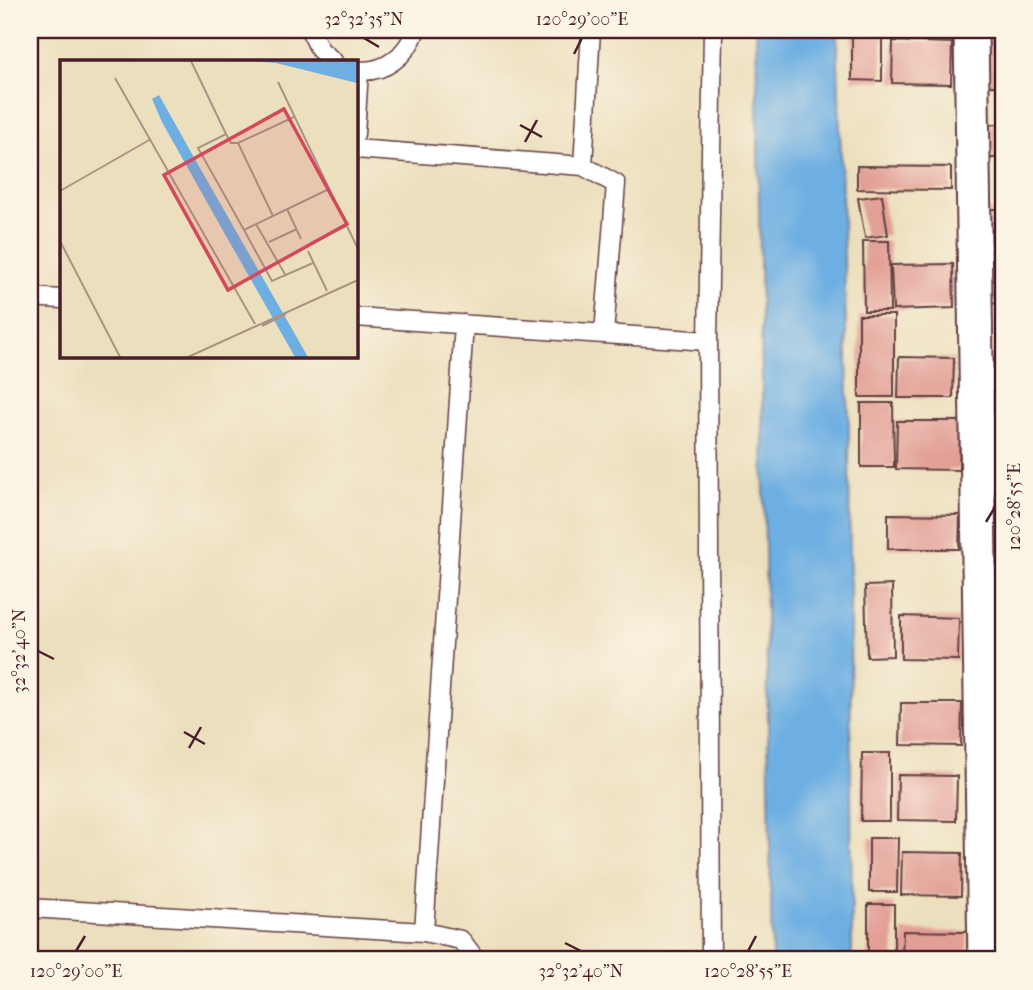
<svg xmlns="http://www.w3.org/2000/svg" width="1033" height="990" font-family="'IM FELL French Canon',serif">
  <rect width="100%" height="100%" fill="#fcf5e5"/>
  <filter id="ink" filterUnits="userSpaceOnUse"><feTurbulence type="fractalNoise" baseFrequency=".0143" numOctaves="2"/><feDisplacementMap in="SourceGraphic" scale="14" xChannelSelector="R" yChannelSelector="G"/><feConvolveMatrix kernelMatrix="1 2 1 2 8 2 1 2 1" color-interpolation-filters="sRGB"/></filter>
  <filter id="wash" filterUnits="userSpaceOnUse"><feTurbulence type="fractalNoise" baseFrequency=".00686" numOctaves="4" result="noise"/><feDisplacementMap in="SourceGraphic" scale="28" xChannelSelector="R" yChannelSelector="G"/><feGaussianBlur stdDeviation="1.57" result="paint"/><feColorMatrix in="noise" values="0 0 0 0 0 0 0 0 0 0 0 0 0 0 0 0 0 1.4 0 .05"/><feComposite in="paint" operator="in"/></filter>
  <g filter="url(#wash)">
    <rect width="100%" height="100%" fill="#ecdfbd"/>
    <!-- water -->
    <path fill="#6dafe2" stroke="#5c6786" stroke-width="2" d="M 756,30 L 837,30 L 849,425 L 852,960 L 772,960 Z"/>
    <g id="blocks">
      <!-- building -->
      <path fill="#e29f95" d="M 852,30 L 882,30 L 882,81 L 852,80 Z
        M 980,37 L 1003,37 L 1003,86 L 981,86 Z
        M 893,41 L 952,43 L 951,84 L 892,83 Z
        M 1003,124 L 1003,158 L 982,158 L 981,125 Z
        M 857,166 L 951,167 L 951,190 L 857,189 Z
        M 882,195 L 888,235 L 865,238 L 858,198 Z
        M 983,209 L 1003,209 L 1003,231 L 983,231 Z
        M 863,241 L 889,241 L 890,311 L 864,311 Z
        M 984,263 L 1003,263 L 1003,304 L 984,303 Z
        M 953,264 L 954,308 L 893,310 L 891,265 Z
        M 859,315 L 894,315 L 894,397 L 859,397 Z
        M 899,357 L 954,358 L 953,398 L 898,398 Z
        M 987,363 L 1003,363 L 1003,393 L 988,394 Z
        M 861,403 L 893,403 L 894,467 L 861,467 Z
        M 985,418 L 1003,418 L 1003,467 L 984,467 Z
        M 897,421 L 960,421 L 959,470 L 896,469 Z
        M 1003,512 L 1003,543 L 987,544 L 986,513 Z
        M 888,514 L 960,515 L 959,549 L 888,549 Z
        M 892,585 L 893,656 L 867,657 L 865,586 Z
        M 901,616 L 959,618 L 958,660 L 901,659 Z
        M 993,634 L 1003,634 L 1003,662 L 993,662 Z
        M 901,703 L 962,703 L 961,746 L 900,745 Z
        M 995,745 L 1003,745 L 1003,764 L 995,764 Z
        M 862,753 L 890,753 L 890,821 L 861,821 Z
        M 898,775 L 957,776 L 956,821 L 897,820 Z
        M 995,787 L 1003,787 L 1003,812 L 995,812 Z
        M 999,819 L 1003,819 L 1003,841 L 999,841 Z
        M 869,838 L 898,838 L 897,892 L 869,892 Z
        M 902,852 L 962,853 L 961,896 L 901,895 Z
        M 868,904 L 894,904 L 894,960 L 868,960 Z
        M 903,931 L 968,932 L 967,960 L 902,960 Z"/>
    </g>
  </g>
  <g filter="url(#ink)">
    <use href="#blocks" fill-opacity="0" stroke="#623c41" stroke-width="2"/>
    <g fill="none" stroke-linecap="round" stroke-linejoin="round">
      <defs>
        <path id="lane" d="M 310,30 L 320,50 L 333,61
          M 591,30 L 583,166 L 616,184 L 604,334
          M 355,70 C 384,75 407,55 416,30
          M 355,134 L 359,71
          M 355,149 L 583,166
          M 30,297 L 61,299
          M 355,317 L 708,341 L 711,960
          M 708,341 L 713,30
          M 30,908 L 424,932 L 461,940 L 473,956 L 473,960
          M 424,932 L 464,324"/>
        <path id="street" d="M 971,30 L 985,960"/>
      </defs>
      <!-- lane casing -->
      <use href="#lane" stroke="#623c41" stroke-width="21"/>
      <!-- street casing -->
      <use href="#street" stroke="#623c41" stroke-width="37"/>
      <!-- lane -->
      <use href="#lane" stroke="#fff" stroke-width="18"/>
      <!-- street -->
      <use href="#street" stroke="#fff" stroke-width="33"/>
    </g>
  </g>
  <!-- ticks -->
  <path fill="none" stroke="#4a1f2b" stroke-width="2.5" d="M 364,38 L 379,47M 574,54 L 582,38M 520,125 L 542,137M 525,142 L 537,120M 986,522 L 995,507M 38,651 L 54,659M 184,732 L 205,744M 189,748 L 201,727M 565,943 L 581,951M 76,951 L 85,936M 748,951 L 756,936"/>
  <!-- overview -->
  <g transform="translate(60 60)">
    <rect width="298" height="298" fill="#ecdfbd"/>
    <path d="M 190,1 L 297,1 L 297,23 L 216,3 ZM 99,35 L 136,101 L 248,297 L 235,297 L 162,169 L 102,62 L 92,39 Z" fill="#6dafe2"/>
    <path fill="none" stroke="#ab9283" stroke-width="2" d="M 131,1 L 166,74M 55,18 L 195,264M 218,22 L 298,189M 234,57 L 178,83 L 171,83 L 166,74 L 138,88 L 184,170 L 269,129M 178,83 L 213,156M 0,131 L 91,79M 227,149 L 241,179M 196,164 L 226,216M 184,170 L 212,221 L 253,203M 0,181 L 60,297M 209,182 L 237,169M 251,183 L 286,166M 248,191 L 267,231M 202,266 L 226,254M 128,297 L 298,220"/>
    <path fill="#d1495b" fill-opacity="0.15" stroke="#d1495b" stroke-width="3.5" d="M 224,49 L 287,164 L 168,230 L 104,115 Z"/>
    <rect width="298" height="298" fill="none" stroke="#4a1f2b" stroke-width="3.5"/>
  </g>
  <!-- margin -->
  <rect width="1033" height="990" fill="none" stroke="#fcf5e5" stroke-width="77"/>
  <rect x="38" y="38" width="957" height="913" fill="none" stroke="#4a1f2b" stroke-width="2.5"/>
  <g font-size="18" text-anchor="middle" fill="#4a1f2b">
    <text x="364" y="25">32°32'35"N</text>
    <text x="582" y="25">120°29'00"E</text>
    <text transform="translate(1014 507) rotate(-90)" y="6">120°28'55"E</text>
    <text transform="translate(19 651) rotate(-90)" y="6">32°32'40"N</text>
    <text x="76" y="977">120°29'00"E</text>
    <text x="581" y="977">32°32'40"N</text>
    <text x="748" y="977">120°28'55"E</text>
  </g>
</svg>
